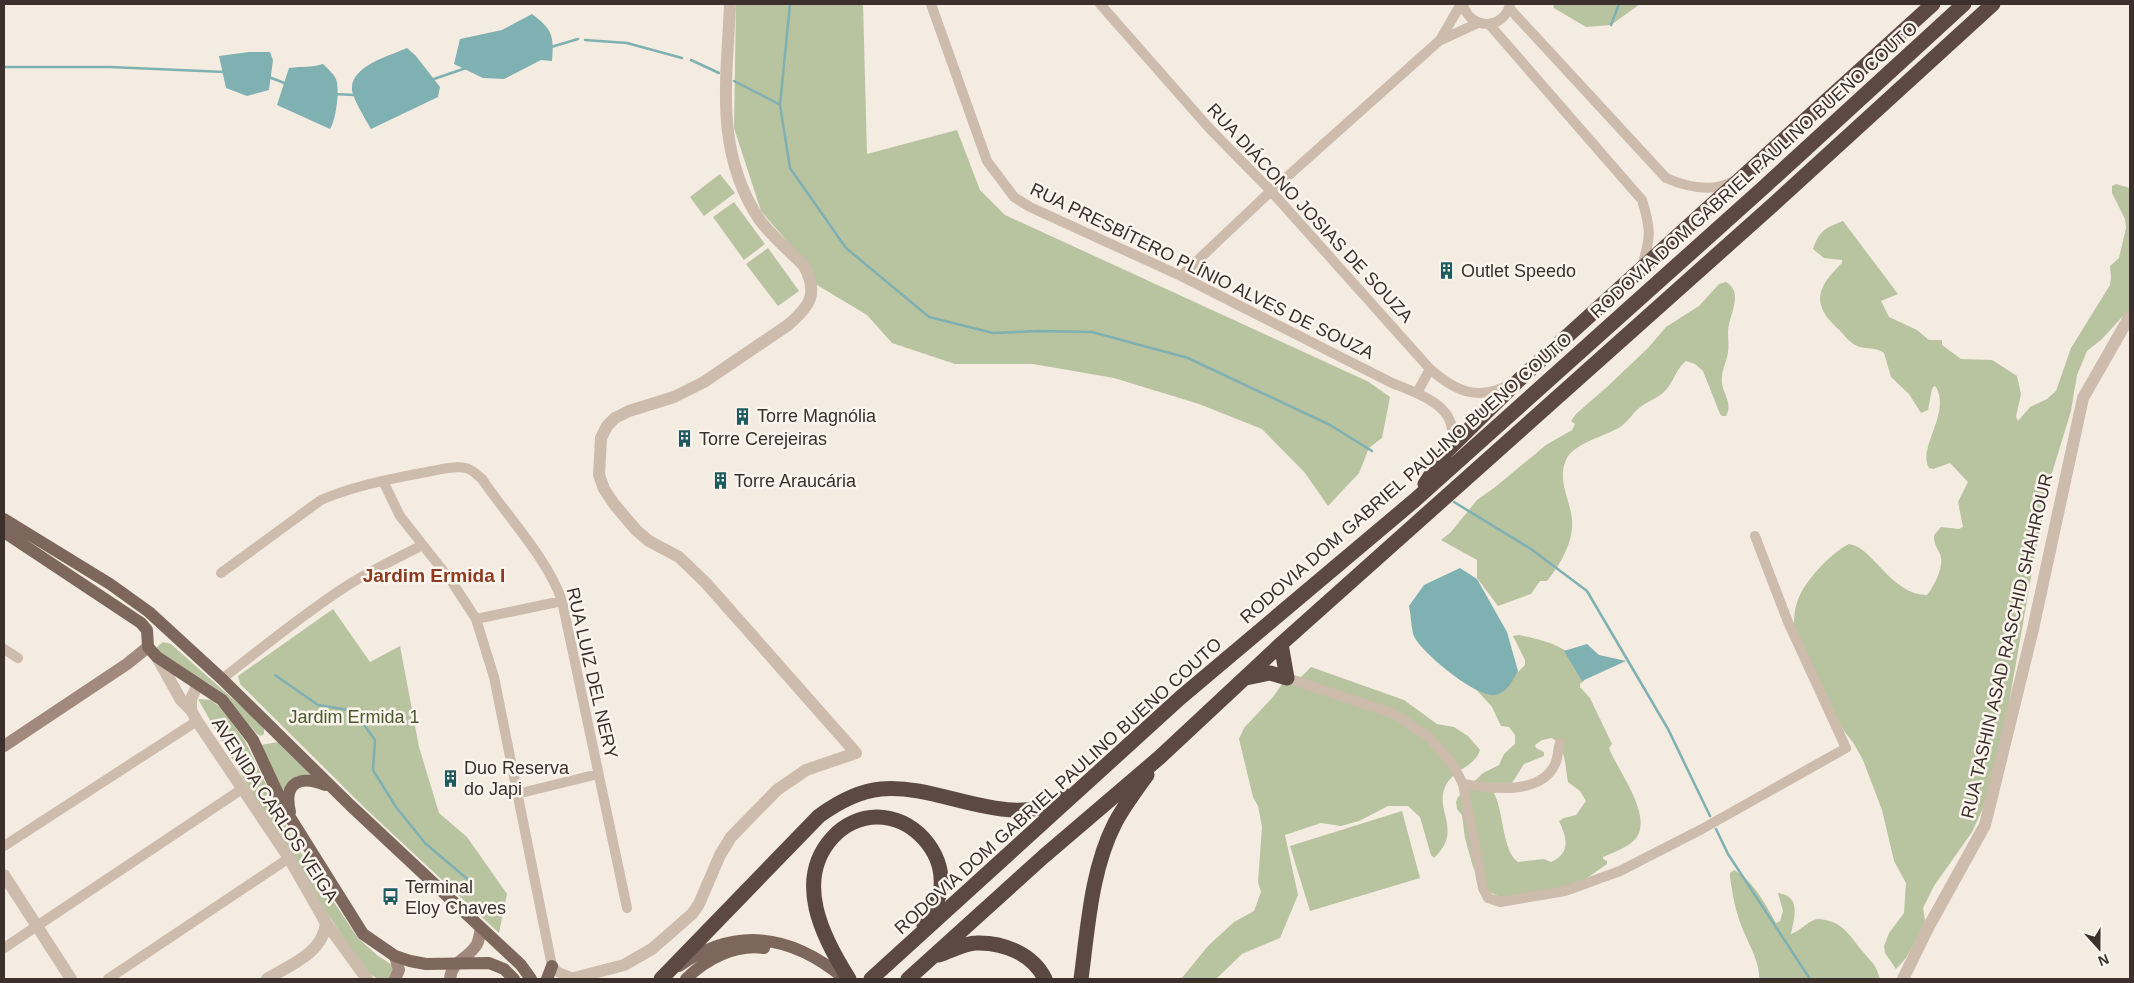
<svg xmlns="http://www.w3.org/2000/svg" width="2134" height="983" font-family="Arial,sans-serif">
  <rect width="100%" height="100%" fill="#f4ebe1"/>
  <!-- green -->
  <path fill="#b8c4a0" fill-rule="evenodd" d="M 736,4 L 863,4 L 867,154 L 957,130 L 980,190 L 1005,215 L 1369,382 L 1390,397 L 1382,438 L 1369,448 L 1359,473 L 1328,506 L 1305,473 L 1262,429 L 1199,404 L 1114,378 L 1033,364 L 955,364 L 892,343 L 867,315 L 812,282 L 805,262 L 761,211 L 734,128 Z
    M 1553,4 L 1640,4 L 1611,25 L 1586,27 L 1554,8 Z
    M 720,174 L 735,193 L 704,216 L 690,197 Z
    M 2116,184 L 2130,188 L 2130,312 L 2122,317 L 2102,339 L 2087,351 L 2077,375 L 2071,411 L 2052,473 L 2036,549 L 2006,720 L 1986,802 L 1972,832 L 1934,886 L 1923,908 L 1925,920 L 1922,929 L 1906,958 L 1896,969 L 1885,953 L 1884,946 L 1889,933 L 1904,913 L 1906,883 L 1894,861 L 1882,810 L 1863,760 L 1854,744 L 1828,710 L 1794,626 C 1794,615 1795,605 1800,595 C 1808,578 1832,552 1849,544 C 1872,546 1891,595 1927,595 C 1934,586 1945,566 1940,554 C 1936,546 1934,544 1934,535 L 1941,527 L 1959,529 L 1963,527 L 1958,502 L 1968,482 L 1950,463 L 1933,469 L 1929,468 C 1917,448 1951,414 1936,387 L 1934,386 L 1932,389 L 1928,410 L 1921,413 L 1909,394 L 1891,377 L 1884,353 C 1874,346 1864,350 1855,345 C 1848,341 1843,333 1837,328 C 1810,303 1818,286 1842,263 L 1842,260 L 1824,258 L 1813,249 C 1819,231 1825,228 1843,221 L 1898,294 L 1881,301 L 1889,317 L 1917,330 L 1929,340 L 1942,340 L 1942,345 L 1961,359 L 1992,360 L 2017,376 L 2021,394 L 2016,417 L 2018,421 L 2030,407 L 2047,399 L 2056,391 L 2071,348 L 2110,285 L 2111,277 L 2110,266 L 2119,258 L 2126,228 L 2125,219 L 2112,193 L 2112,186 Z
    M 734,202 L 765,244 L 744,260 L 713,217 Z
    M 768,248 L 799,291 L 778,306 L 746,264 Z
    M 1726,282 C 1745,293 1728,316 1728,332 C 1728,338 1729,345 1728,352 C 1727,361 1722,369 1722,378 C 1720,392 1734,401 1726,416 L 1722,416 L 1720,414 L 1703,371 L 1695,364 L 1686,361 C 1678,367 1675,377 1669,386 C 1662,397 1649,400 1639,408 C 1632,414 1628,422 1620,427 C 1606,436 1573,443 1566,460 C 1557,480 1570,500 1572,519 C 1574,541 1561,564 1547,581 L 1540,581 L 1531,594 L 1498,606 L 1477,578 L 1477,560 L 1441,540 L 1451,532 L 1477,500 L 1494,488 L 1546,445 L 1572,430 L 1575,424 L 1571,421 L 1576,414 L 1608,386 L 1648,348 L 1666,327 L 1699,306 L 1719,284 Z
    M 333,609 L 370,662 L 400,646 L 419,747 L 439,813 L 467,837 L 507,894 L 499,933 L 367,810 L 240,684 L 238,676 Z
    M 1519,635 C 1538,639 1561,644 1575,658 C 1580,664 1581,674 1584,681 L 1580,684 L 1580,687 L 1590,698 L 1612,744 L 1609,748 C 1618,772 1659,822 1631,843 C 1623,849 1612,853 1603,857 L 1603,859 L 1607,861 L 1607,864 L 1570,890 L 1501,898 L 1488,891 L 1473,867 L 1465,838 L 1462,815 L 1457,809 L 1456,802 L 1458,797 L 1483,773 L 1499,765 L 1504,754 L 1515,744 L 1515,735 L 1509,727 L 1501,726 L 1492,707 L 1473,686 L 1518,672 L 1525,665 L 1525,660 L 1513,636 ZM 1552,738 C 1566,746 1565,767 1568,782 L 1580,791 L 1586,801 L 1576,815 L 1564,818 L 1559,821 C 1567,838 1571,853 1551,862 L 1544,859 L 1518,862 C 1502,851 1504,812 1494,793 L 1512,783 L 1524,764 L 1544,756 L 1544,752 L 1536,748 L 1535,745 L 1542,740 Z
    M 163,642 L 171,644 L 261,724 L 264,729 L 264,734 L 261,736 L 256,733 L 238,711 L 211,685 L 160,656 L 157,647 Z
    M 1311,667 L 1404,700 L 1437,724 L 1454,727 L 1468,736 L 1480,750 C 1475,767 1454,769 1446,785 C 1433,810 1464,830 1434,858 L 1431,855 L 1420,817 L 1408,806 L 1388,806 L 1359,821 L 1341,826 L 1321,823 L 1285,835 L 1298,895 L 1280,938 L 1242,954 L 1216,979 L 1181,979 L 1208,946 L 1234,922 L 1254,911 L 1261,892 L 1258,882 L 1262,827 L 1258,806 L 1253,797 L 1239,739 L 1244,728 L 1273,697 L 1289,674 L 1301,677 Z
    M 198,699 L 211,700 L 222,709 L 245,741 L 295,844 L 358,938 L 377,955 L 392,965 L 393,969 L 390,979 L 377,979 L 369,973 C 305,886 251,793 198,699 Z
    M 278,742 L 316,778 L 297,776 L 287,787 L 283,797 L 261,745 Z
    M 1402,811 L 1420,878 L 1310,911 L 1290,846 Z
    M 1734,870 C 1755,883 1764,902 1776,923 L 1780,921 L 1783,911 L 1778,893 C 1802,896 1794,918 1791,934 C 1801,931 1809,919 1819,919 C 1844,921 1850,937 1864,953 C 1874,965 1875,963 1880,979 L 1759,979 C 1761,961 1743,935 1738,916 C 1734,904 1732,890 1730,877 L 1730,873 Z"/>
  <!-- water -->
  <path fill="#7fb0b2" d="M 532,14 C 553,30 554,36 552,61 L 541,60 L 504,79 L 483,78 L 454,64 L 460,39 L 502,30 Z
    M 407,48 L 416,56 L 440,87 L 438,97 L 371,129 C 366,120 353,99 352,90 C 350,66 389,56 407,48 Z
    M 249,52 L 270,52 L 273,60 L 269,90 L 247,96 L 226,88 L 219,56 Z
    M 323,64 C 328,69 333,73 336,79 C 340,90 336,120 330,129 L 277,105 L 289,68 C 303,66 310,68 323,64 Z
    M 1460,568 L 1477,579 L 1507,632 L 1518,671 C 1512,681 1508,692 1495,695 C 1476,698 1418,650 1413,634 C 1411,625 1411,615 1409,606 L 1424,585 Z
    M 1587,644 L 1599,655 L 1626,661 L 1582,681 L 1564,651 Z"/>
  <g fill="none" stroke-linecap="round" stroke-linejoin="round">
    <!-- stream -->
    <path stroke="#7fb0b2" stroke-width="2.5" d="M 790,4 L 780,105 L 790,168 L 846,248 L 929,317 L 993,333 L 1038,331 L 1092,332 L 1188,358 L 1330,425 L 1372,451
      M 1611,25 L 1619,4
      M 585,40 L 627,43 L 682,58
      M 551,47 L 578,39
      M 691,60 L 719,73
      M 4,67 L 110,67 L 225,72
      M 269,77 L 287,84
      M 431,80 L 466,68
      M 734,81 L 779,104
      M 333,94 L 355,95
      M 1454,502 L 1531,549 L 1587,591 L 1668,729 L 1710,816
      M 275,675 L 318,705 L 354,711 L 375,740 L 373,770 L 396,807 L 425,843 L 472,883
      M 1716,829 L 1728,854 L 1810,979"/>
    <!-- minor -->
    <path stroke="#cdbbac" stroke-width="10" d="M 931,4 L 987,161 L 1014,197 L 1030,207 L 1181,276 L 1392,383 C 1414,392 1454,404 1452,434 C 1451,439 1448,444 1447,449
      M 1100,4 L 1210,129 L 1271,191 L 1430,369 C 1455,391 1478,402 1510,384
      M 1463,4 C 1469,30 1504,31 1510,4
      M 1509,8 L 1666,178 C 1687,187 1713,193 1734,181
      M 1489,24 L 1642,200 C 1651,229 1651,237 1642,266
      M 1440,40 L 1461,4
      M 1181,276 L 1271,191 L 1439,41 L 1478,23
      M 1417,393 L 1430,369
      M 383,481 L 400,516 L 452,582 L 476,619 L 494,677 L 552,966 L 558,972 L 573,978
      M 221,573 L 321,500 C 353,486 387,480 421,473 C 435,471 453,465 466,468 C 473,470 477,475 482,479 C 507,516 548,559 562,601 L 627,908
      M 476,619 L 562,601
      M 4,649 L 18,658
      M 1287,678 L 1395,714 L 1430,738 L 1453,765 L 1463,784 L 1483,888 L 1488,898 L 1500,902 L 1565,891 L 1620,871 L 1702,829 L 1846,748 L 1788,622 L 1755,536
      M 222,679 C 262,648 302,615 345,587 C 370,571 397,558 423,545
      M 1463,784 C 1490,788 1542,797 1556,762 C 1558,756 1558,749 1560,743
      M 517,794 L 598,774
      M 4,846 L 197,721
      M 4,948 L 242,789
      M 108,979 L 289,858"/>
    <!-- tertiary -->
    <path stroke="#cdbbac" stroke-width="12" d="M 157,657 L 181,700 L 191,710 L 197,721 L 289,858 L 326,923 L 367,979
      M 191,710 L 191,699 L 198,684
      M 4,875 L 71,979
      M 267,979 C 290,965 323,953 326,923
      M 570,979 L 624,965 L 652,949 L 692,914 L 699,904 L 720,855 L 731,837 L 777,790 L 806,770 L 856,753 L 706,583 L 679,557 L 649,541 L 636,530 L 614,504 L 604,489 L 599,475 L 601,438 L 607,426 L 615,418 L 629,411 L 674,397 L 704,382 L 788,325 C 810,306 819,294 804,266 C 790,251 771,236 759,219 C 714,150 727,81 730,4
      M 1903,979 L 1929,926 L 1985,825 L 2033,629 L 2083,398 L 2130,316"/>
    <!-- secondary -->
    <path stroke="#a18a7d" stroke-width="12" d="M 4,746 L 127,664 L 148,647
      M 395,956 L 399,970 L 395,979
      M 450,979 C 451,961 469,959 477,944 C 479,940 480,933 481,928"/>
    <!-- primary -->
    <path stroke="#7d675c" stroke-width="12" d="M 4,519 L 110,584 L 149,612 L 222,679 L 350,805 L 521,965 L 531,979
      M 4,532 L 141,623 L 147,630 L 148,647 L 157,657 L 222,700 L 253,740 L 286,811 L 363,934 L 395,956 L 410,961 L 426,964 L 489,963 L 504,969 L 514,979
      M 290,812 C 283,782 300,775 325,785
      M 679,966 C 737,925 792,935 845,979
      M 547,979 L 552,966
      M 686,979 C 706,959 735,944 764,948"/>
    <!-- motorway -->
    <path stroke="#5c4a42" stroke-width="15" d="M 1425,484 L 1446,452 L 1520,379 L 1933,4
      M 1281,644 L 1287,678
      M 1246,678 L 1270,673 L 1287,678
      M 939,955 C 951,951 965,943 976,943 C 1003,942 1033,954 1045,979
      M 661,979 L 819,816 C 837,803 858,791 881,789 C 942,783 1010,834 1067,796
      M 849,979 C 823,938 793,880 833,837 C 844,825 860,817 877,817 C 913,817 944,851 941,887 C 939,901 931,914 924,925
      M 871,979 L 1180,698 L 1415,500 L 1763,188 L 1964,4
      M 908,979 L 1043,857 L 1160,757 L 1281,644 L 1776,202 L 1993,4
      M 1081,979 C 1088,927 1091,870 1115,823 C 1124,806 1136,790 1147,775"/>
  </g>
  <!-- icons -->
  <defs>
    <symbol id="building-bare" viewBox="-9 -9 18 18"><path d="M-4-6H4V6H1V3H-1V6H-4ZM-2.5-4.3h1.7v1.8h-1.7ZM.8-4.3h1.7v1.8H.8ZM-2.5-1h1.7V.8h-1.7ZM.8-1h1.7V.8H.8Z" fill="#1f5a5e" stroke="#fbf5ee" stroke-width="2.5" paint-order="stroke"/></symbol>
    <symbol id="bus-bare" viewBox="-9 -9 18 18"><path d="M-5-6H5V4H4V6H2V4H-2V6H-4V4H-5ZM-3.5-4V0h7V-4ZM-3.5 1.2v1.5H-2V1.2ZM2 1.2v1.5H3.5V1.2Z" fill="#1f5a5e" stroke="#fbf5ee" stroke-width="2.5" paint-order="stroke"/></symbol>
  </defs>
  <g fill-rule="evenodd">
    <use href="#building-bare" x="1434" y="258" width="25" height="25"/>
    <use href="#building-bare" x="730" y="404" width="25" height="25"/>
    <use href="#building-bare" x="672" y="426" width="25" height="25"/>
    <use href="#building-bare" x="708" y="468" width="25" height="25"/>
    <use href="#building-bare" x="438" y="766" width="25" height="25"/>
    <use href="#bus-bare" x="378" y="884" width="25" height="25"/>
  </g>
  <g text-anchor="middle" dominant-baseline="central" stroke-width="5" stroke-linejoin="round" paint-order="stroke">
    <!-- street labels -->
    <g font-size="18" fill="#3b302b" stroke="#fbf5ee">
      <text transform="translate(1754 170) rotate(-42)">RODOVIA DOM GABRIEL PAULINO BUENO COUTO</text>
      <text transform="translate(1310 213) rotate(47)">RUA DIÁCONO JOSIAS DE SOUZA</text>
      <text transform="translate(1202 271) rotate(26)">RUA PRESBÍTERO PLÍNIO ALVES DE SOUZA</text>
      <text transform="translate(1406 478) rotate(-41)">RODOVIA DOM GABRIEL PAULINO BUENO COUTO</text>
      <text transform="translate(2007 646) rotate(-77)">RUA TASHIN ASAD RASCHID SHAHROUR</text>
      <text transform="translate(592 673) rotate(77)">RUA LUIZ DEL NERY</text>
      <text transform="translate(1058 786) rotate(-42)">RODOVIA DOM GABRIEL PAULINO BUENO COUTO</text>
      <text transform="translate(275 810) rotate(57)">AVENIDA CARLOS VEIGA</text>
    </g>
    <!-- poi labels -->
    <g font-size="18" fill="#3b302b" stroke="#fbf5ee" text-anchor="start">
      <text x="1461" y="271">Outlet Speedo</text>
      <text x="757" y="416">Torre Magnólia</text>
      <text x="699" y="439">Torre Cerejeiras</text>
      <text x="734" y="481">Torre Araucária</text>
      <text x="464" y="768">Duo Reserva<tspan x="464" dy="21">do Japi</tspan></text>
      <text x="405" y="887">Terminal<tspan x="405" dy="21">Eloy Chaves</tspan></text>
    </g>
    <!-- park labels -->
    <g font-size="18" fill="#4a5a2e" stroke="#fbf5ee">
      <text x="354" y="717">Jardim Ermida 1</text>
    </g>
    <!-- neighbourhood labels -->
    <g font-size="19" font-weight="bold" fill="#8c3b22" stroke="#fbf5ee">
      <text x="434" y="575">Jardim Ermida I</text>
    </g>
  </g>
  <!-- border -->
  <rect width="2134" height="983" fill="none" stroke="#3b302b" stroke-width="10"/>
  <!-- north arrow -->
  <g transform="translate(2099 948) rotate(159)" stroke="#fbf5ee" stroke-width="4" paint-order="stroke">
  <path d="M0-4L9 19L0 12L-9 19Z" fill="#3b302b"/>
  <text y="-8" font-size="14" font-weight="bold" text-anchor="middle" fill="#3b302b">N</text>
  </g>
</svg>
